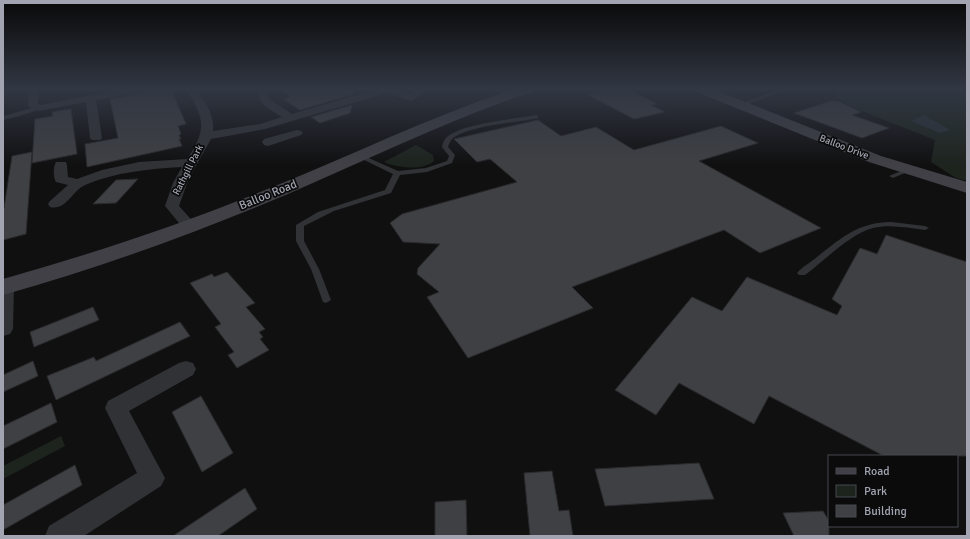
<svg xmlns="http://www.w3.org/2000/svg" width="970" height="539" font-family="Signika,sans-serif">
  <rect width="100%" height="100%" fill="#101011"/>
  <!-- green -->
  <path fill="#1d241e" d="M 840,89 L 967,89 L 967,181 L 956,178 L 931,162 L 935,140 L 852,107 L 836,97 Z
    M 416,145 L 433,155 L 434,161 C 423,171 397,168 384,162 Z
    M 61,436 L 65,446 L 3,479 L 3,466 Z"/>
  <!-- water -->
  <path fill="#2b3139" d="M 924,115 L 950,130 L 940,133 L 911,121 Z"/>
  <!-- building -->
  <path fill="#3f4044" stroke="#2b2a2d" d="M 148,89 L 171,89 L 186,124 L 178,126 L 181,134 L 179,135 L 181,139 L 179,139 L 182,146 L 87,167 L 85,144 L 118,138 L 110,99 L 142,93 Z
    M 282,89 L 355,89 L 354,94 L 300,110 L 283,99 L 290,97 Z
    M 613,89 L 628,89 L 657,104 L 651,105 L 665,112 L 634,119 L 588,95 Z
    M 831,101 L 838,101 L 861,112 L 852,115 L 889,128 L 862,138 L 794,113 Z
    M 352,105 L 350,113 L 320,123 L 311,117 Z
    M 71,109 L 77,154 L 32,163 L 35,119 L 53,116 L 52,112 Z
    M 538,120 L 561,136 L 596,127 L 634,150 L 721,126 L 758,143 L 699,161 L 821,228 L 760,253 L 724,230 L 572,287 L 593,308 L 468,358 L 427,297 L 439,292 L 417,274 L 418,268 L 440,244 L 403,242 L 390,223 L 402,214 L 517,182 L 490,159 L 477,162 L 454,139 Z
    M 32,152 L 26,234 L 3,240 L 3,208 L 4,208 L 12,156 Z
    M 138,179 L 116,203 L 93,204 L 116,180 Z
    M 886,235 L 967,262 L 967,456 L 884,456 L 769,396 L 754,424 L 679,383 L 656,415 L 615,390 L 692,297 L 722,311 L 747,277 L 837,315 L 842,306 L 832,299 L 860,248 L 877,254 Z
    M 227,272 L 255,303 L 246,307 L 265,329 L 259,332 L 263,337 L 260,339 L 269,350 L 237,368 L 228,355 L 234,352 L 215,327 L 221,324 L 190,283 L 212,274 L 214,277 Z
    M 93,307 L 99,320 L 34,347 L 30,332 Z
    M 180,322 L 190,336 L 56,400 L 47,376 L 94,357 L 96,361 Z
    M 33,361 L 38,376 L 3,392 L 3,375 Z
    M 201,396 L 233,453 L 202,472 L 172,412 Z
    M 51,403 L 57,422 L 3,449 L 3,426 Z
    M 699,463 L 714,499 L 605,506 L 595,469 Z
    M 75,465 L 82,485 L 3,530 L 3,505 Z
    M 552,471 L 559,511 L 569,510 L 573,536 L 530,536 L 524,473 Z
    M 245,488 L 257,509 L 218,536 L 173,536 Z
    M 466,500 L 467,536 L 435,536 L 435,502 Z
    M 823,511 L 829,521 L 829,536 L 794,536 L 783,513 Z"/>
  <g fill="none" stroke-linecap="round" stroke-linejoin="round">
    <!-- lane -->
    <path fill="#313236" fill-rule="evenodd" d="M 781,89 L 789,89 L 742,106 L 737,105 Z
      M 39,106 L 41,107 L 41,109 L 20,116 L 3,120 L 3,116 Z
      M 536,115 L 538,116 L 538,118 C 516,123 469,125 452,139 C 450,141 449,144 448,147 L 455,155 L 452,163 L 427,172 L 400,175 L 391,193 L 334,211 L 304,226 L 304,241 L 319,269 L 331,300 L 326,303 L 323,302 L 311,269 L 296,241 L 296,225 L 318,212 L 385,190 L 393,174 L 358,157 L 358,155 L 362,155 L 398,171 L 426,168 L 447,161 L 449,156 L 442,147 C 443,143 444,139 448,136 C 465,123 514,119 536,115 Z
      M 908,168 L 911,170 L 910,171 L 893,178 L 889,176 Z
      M 891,222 L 925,226 L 929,228 L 925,230 C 908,228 890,224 873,228 C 850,234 824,261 805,275 L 799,275 L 797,273 C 802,267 811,262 817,257 C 841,238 859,222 891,222 Z"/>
    <!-- street -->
    <path fill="#313236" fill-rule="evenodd" d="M 29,89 L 39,89 L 38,104 L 40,105 L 123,89 L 147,89 L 142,92 L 96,100 L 102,138 L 100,140 L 92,140 L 90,138 L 86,102 L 39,111 L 29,107 L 28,105 Z
      M 186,89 L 196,89 C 205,102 215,115 213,131 L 260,124 L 282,117 C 272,110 254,103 260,89 L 270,89 L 268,94 L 269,99 L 292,114 L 377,89 L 396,89 L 410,94 L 418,89 L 426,89 L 427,91 L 411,101 L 387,93 L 265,129 L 211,139 L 189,178 L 179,206 L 197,226 L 194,229 L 189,231 L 184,229 L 165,206 L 173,183 L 182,167 C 148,169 116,172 85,185 C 72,191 66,211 50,207 L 48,204 L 50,201 L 68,185 L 56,182 C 53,177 53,167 56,162 L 66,162 L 67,165 L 68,177 L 77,179 L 102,170 L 139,162 L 187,159 C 206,131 206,119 186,89 Z
      M 297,130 L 301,131 L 303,133 L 301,135 L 268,146 L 264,145 L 262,142 L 264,139 Z
      M 5,280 L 11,282 L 14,286 L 13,329 L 10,334 L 3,336 L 3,281 Z
      M 186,361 L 193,363 L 196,369 L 193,375 L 129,411 L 165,478 L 161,486 L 84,536 L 45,536 L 49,526 L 137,473 L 105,408 L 108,401 L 179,363 Z"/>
    <!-- secondary -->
    <path fill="#404046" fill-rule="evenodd" d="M 514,89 L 534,89 L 532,92 C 448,120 369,159 288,194 C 195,233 100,268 3,295 L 3,279 C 95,253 186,223 275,186 C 355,154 432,116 514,89 Z
      M 695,89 L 713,89 L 881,156 L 967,182 L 967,193 L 869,162 L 697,92 Z"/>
  </g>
  <!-- sky -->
  <linearGradient id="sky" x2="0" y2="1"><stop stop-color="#090909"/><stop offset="0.54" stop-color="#313743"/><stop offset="1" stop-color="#313743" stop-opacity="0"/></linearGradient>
  <rect width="970" height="165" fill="url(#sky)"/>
  <g text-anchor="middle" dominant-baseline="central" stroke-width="3.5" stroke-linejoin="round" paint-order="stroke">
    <!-- far-street labels -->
    <g font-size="10" fill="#a2a5b1" stroke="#0b0b0c">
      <text transform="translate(844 147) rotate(21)">Balloo Drive</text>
      <text transform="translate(188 170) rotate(-63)">Rathgill Park</text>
    </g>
    <!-- street labels -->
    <g font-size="12" fill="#a2a5b1" stroke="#0b0b0c">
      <text transform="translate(268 195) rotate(-22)">Balloo Road</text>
    </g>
  </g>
  <!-- border -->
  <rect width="970" height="539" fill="none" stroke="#a2a5b1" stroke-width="8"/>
  <!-- legend -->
  <rect x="828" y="455" width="130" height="72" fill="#0b0b0c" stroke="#47494e"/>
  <rect x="836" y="468" width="20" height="6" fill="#404046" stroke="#47494e"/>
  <text x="864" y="475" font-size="12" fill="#a2a5b1">Road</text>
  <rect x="836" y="485" width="20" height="12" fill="#1d241e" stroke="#47494e"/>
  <text x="864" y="495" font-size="12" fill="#a2a5b1">Park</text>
  <rect x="836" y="505" width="20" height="12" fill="#3f4044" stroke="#47494e"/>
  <text x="864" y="515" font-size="12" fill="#a2a5b1">Building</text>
</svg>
